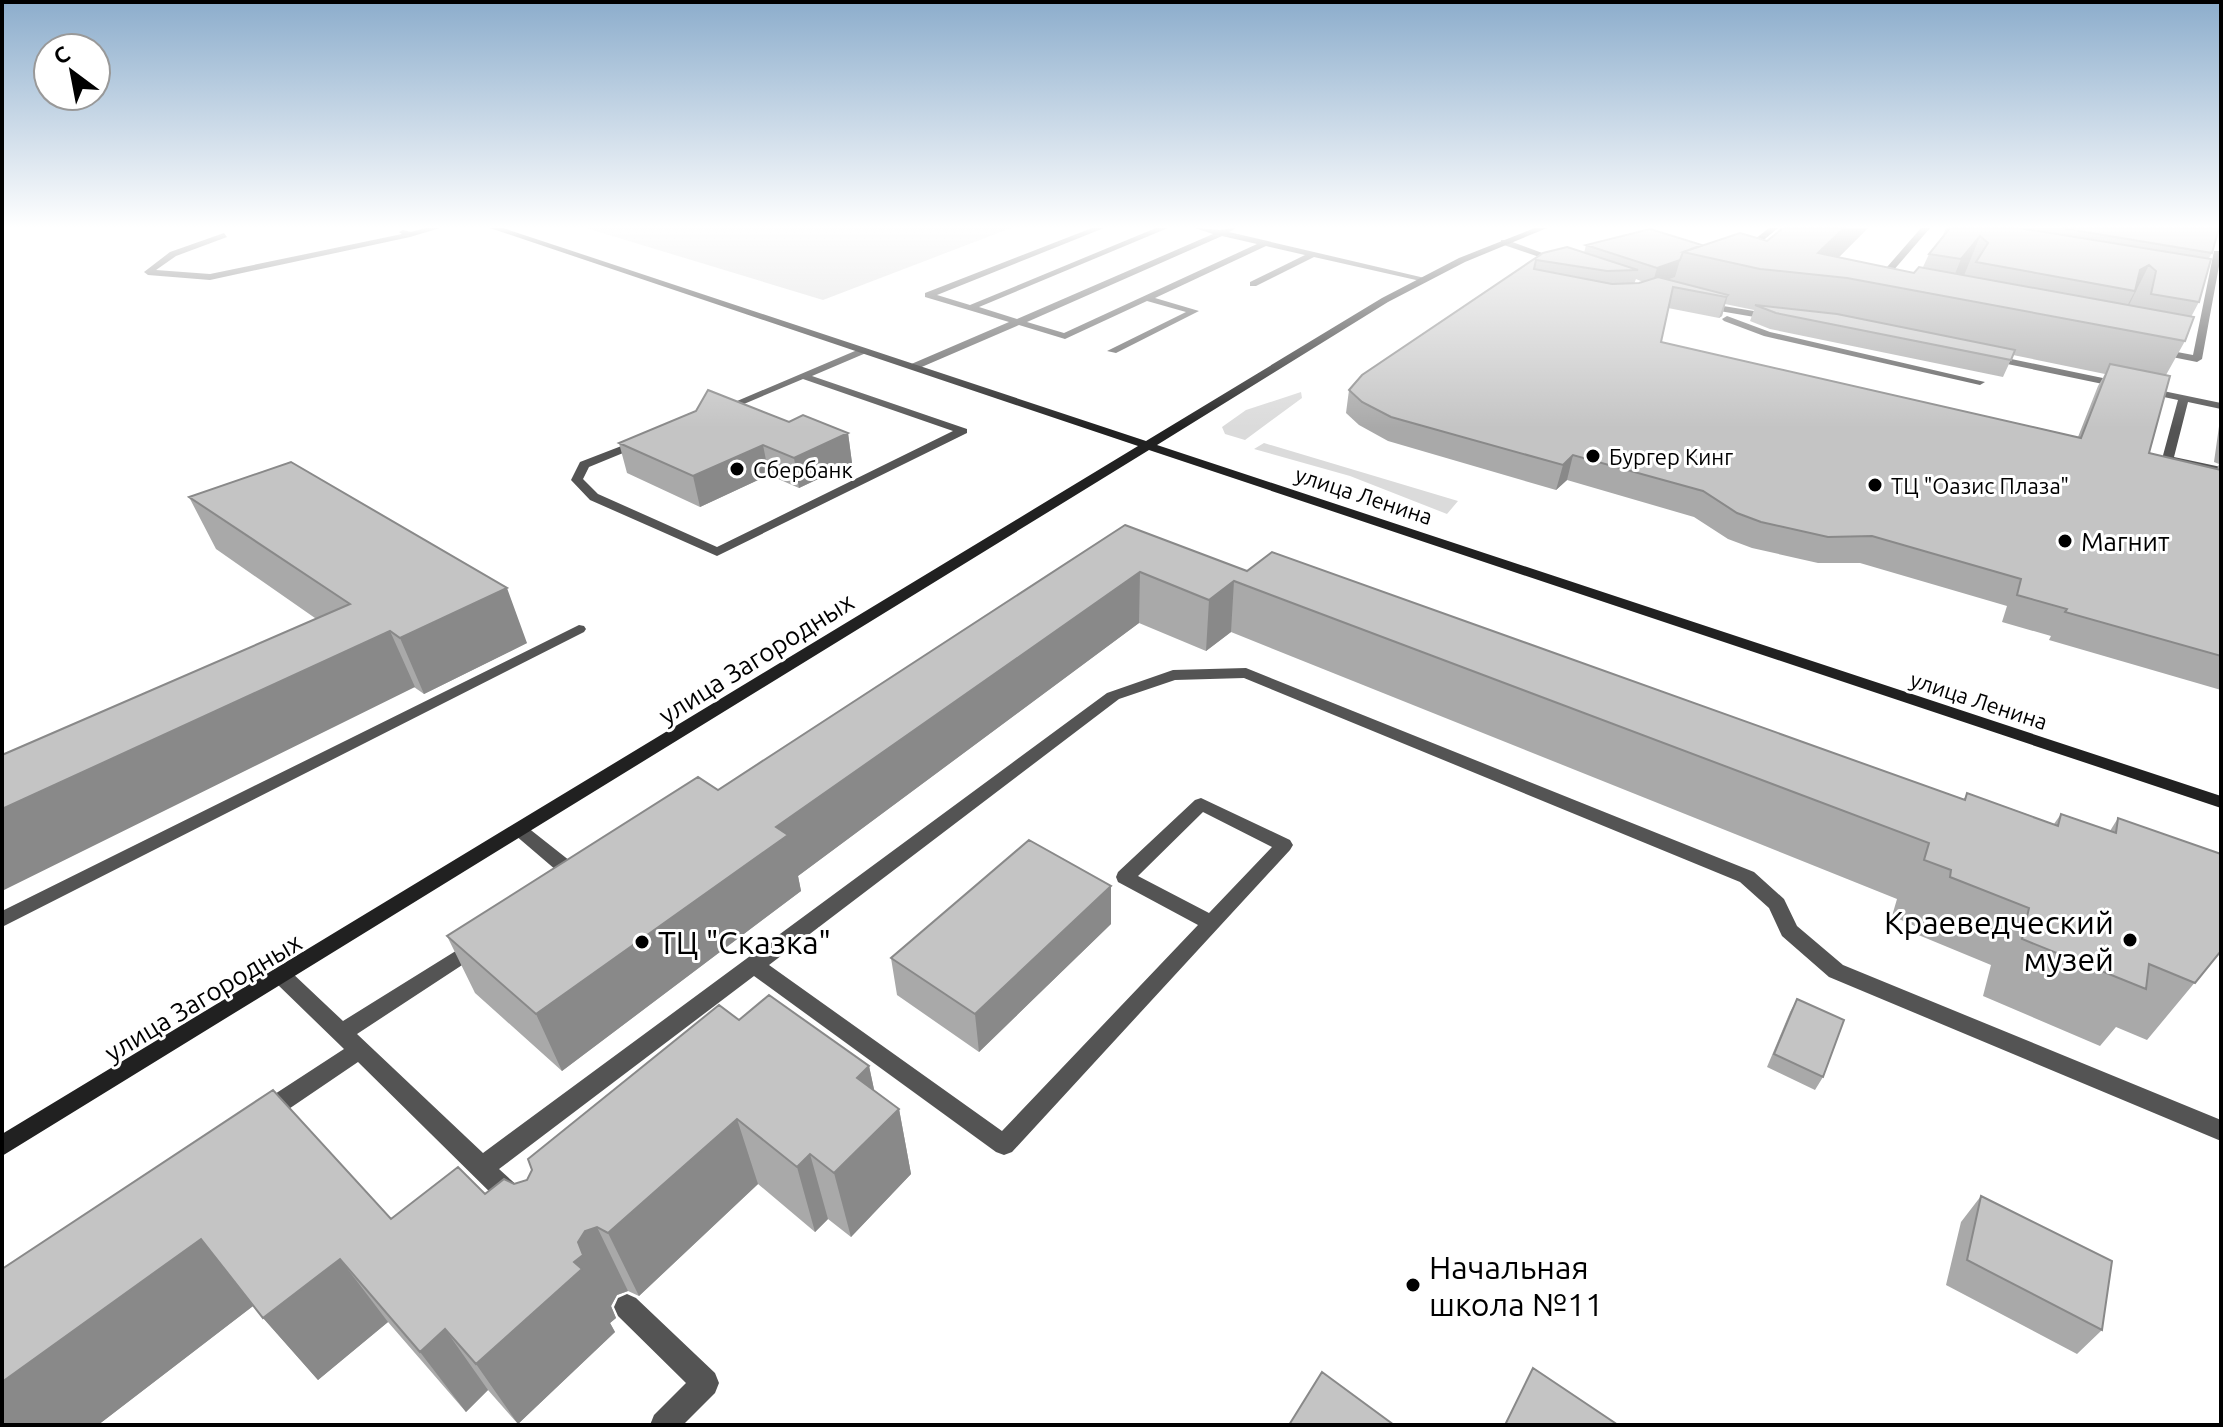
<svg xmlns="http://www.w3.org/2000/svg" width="2223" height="1427" font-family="Ubuntu,sans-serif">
  <rect width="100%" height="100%" fill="#fff"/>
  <!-- green -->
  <path fill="#dbdbdb" d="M 586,228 L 1011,228 L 823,300 Z
    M 1301,392 L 1302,398 L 1245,440 L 1225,434 L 1222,427 L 1246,410 Z
    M 1264,443 L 1458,501 L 1447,514 L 1350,476 L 1254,449 Z"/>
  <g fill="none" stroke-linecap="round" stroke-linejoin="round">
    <!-- lane -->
    <path fill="#545454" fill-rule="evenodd" d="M 426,228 L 440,228 L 410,237 L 210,280 L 148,275 L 144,272 L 170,252 L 224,233 L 227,237 L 176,256 L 156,270 L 210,274 L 402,234 L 399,232 L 403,230 L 411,232 Z
      M 1092,228 L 1104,228 L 937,295 L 970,305 L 1156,228 L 1168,228 L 979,307 L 1017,319 L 1213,234 L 1195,228 L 1220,230 L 1236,228 L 1229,232 L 1429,279 L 1425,282 L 1314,257 L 1256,286 L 1250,286 L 1250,282 L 1305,255 L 1266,246 L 1155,298 L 1199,311 L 1116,353 L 1107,351 L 1186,312 L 1147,301 L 1065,339 L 1019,325 L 917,369 L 909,369 L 909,365 L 1009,322 L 925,297 L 925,293 ZM 1222,236 L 1257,244 L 1064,333 L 1027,322 Z
      M 1769,228 L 1778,228 L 1747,254 L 1741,254 L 1741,250 Z
      M 1921,228 L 1930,228 L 1880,286 L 1874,286 L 1874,282 Z
      M 1501,240 L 1507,240 L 1564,261 L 1557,263 L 1501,244 Z
      M 2214,251 L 2221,251 L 2221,255 L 2202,359 L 2197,362 L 2152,353 L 2151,351 L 2156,348 L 2193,355 Z
      M 1705,303 L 1772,314 L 1777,317 L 1772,320 L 1702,308 L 1700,306 Z
      M 1727,316 L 1770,332 L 1985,382 L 1980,385 L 1764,336 L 1724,321 L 1722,319 Z
      M 862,348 L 866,349 L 866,353 L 812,376 L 967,429 L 967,433 L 717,556 L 590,500 L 571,480 L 580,462 L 637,440 L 645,440 L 645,444 L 589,467 L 583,479 L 598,494 L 717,547 L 953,431 L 803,379 L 725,412 L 716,410 Z
      M 1992,355 L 2122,382 L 2127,385 L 2122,388 L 1988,360 L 1988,356 Z
      M 2144,387 L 2221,403 L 2221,409 L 2188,402 L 2174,457 L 2221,467 L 2221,475 L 2164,461 L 2162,459 L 2178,400 L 2140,392 L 2140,388 Z
      M 579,625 L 584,626 L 586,629 L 584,632 L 2,927 L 2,911 Z
      M 1246,668 L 1754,872 L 1784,899 L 1797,926 L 1843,965 L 2221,1120 L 2221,1141 L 1829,977 L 1782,936 L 1769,908 L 1740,882 L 1244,678 L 1175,680 L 1119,699 L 769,965 L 1002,1131 L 1198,925 L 1118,882 L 1116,877 L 1118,872 L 1195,800 L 1201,798 L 1290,840 L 1293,845 L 1290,850 L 1012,1152 L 1004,1155 L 996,1152 L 754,976 L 499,1169 L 521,1189 L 524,1197 L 521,1205 L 512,1208 L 503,1205 L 358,1062 L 274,1119 L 266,1122 L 258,1119 L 255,1112 L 258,1105 L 344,1049 L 276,983 L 273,977 L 276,971 L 283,969 L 290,971 L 343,1021 L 475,939 L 482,942 L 485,947 L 482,952 L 357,1034 L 483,1153 L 1107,693 L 1173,670 ZM 1203,812 L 1272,847 L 1209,913 L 1138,876 Z
      M 521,825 L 527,827 L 584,872 L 586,877 L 584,882 L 570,882 L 515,835 L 512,831 L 515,827 Z
      M 627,1294 L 636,1298 L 715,1373 L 719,1383 L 715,1393 L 683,1425 L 650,1425 L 654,1415 L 686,1383 L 618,1316 L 614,1307 L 618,1298 Z"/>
    <!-- secondary -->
    <path fill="#212121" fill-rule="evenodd" d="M 490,228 L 503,228 L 1146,441 L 1382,298 L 1459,258 L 1535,228 L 1547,228 L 1465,262 L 1388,302 L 1157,445 L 2221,796 L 2221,808 L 1149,450 L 2,1156 L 2,1134 L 1138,446 Z"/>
  </g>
  <!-- wall -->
  <path fill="#a9a9a9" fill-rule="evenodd" d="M 1783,228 L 1868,228 L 1839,257 L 1914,273 L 1923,267 L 1929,254 L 1942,238 L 1946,228 L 2219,228 L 2212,253 L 2209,258 L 2199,302 L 2191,317 L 2185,341 L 2166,375 L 2149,453 L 2217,469 L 2219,464 L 2214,462 L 2221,412 L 2221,690 L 2049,640 L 2051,636 L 2002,622 L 2007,606 L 1860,563 L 1818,563 L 1752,548 L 1728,539 L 1694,517 L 1567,480 L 1556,490 L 1388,441 L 1359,425 L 1346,413 L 1349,390 L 1543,253 L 1584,253 L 1586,245 L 1702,245 L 1767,241 ZM 1636,279 L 1643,282 L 1634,284 ZM 1725,304 L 1754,310 L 1750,321 L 1770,329 L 2003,377 L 2013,355 L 2105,374 L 2098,386 L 2078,437 L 1661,342 L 1668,308 L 1719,318 L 1722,316 Z
    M 789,422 L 848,433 L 852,463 L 799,488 L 769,475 L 700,507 L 627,473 L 619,443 Z
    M 189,497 L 527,643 L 424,694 L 216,549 Z
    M 1125,525 L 1247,571 L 1964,799 L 1967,793 L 2054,824 L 2061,814 L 2110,831 L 2118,818 L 2221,951 L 2147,1040 L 2116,1027 L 2100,1046 L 1983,996 L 1991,965 L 1916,934 L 1917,927 L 1892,916 L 1897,899 L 1231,632 L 1206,651 L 1139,623 L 798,876 L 801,891 L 562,1071 L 475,993 L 447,936 L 718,790 Z
    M 1111,924 L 979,1052 L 897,995 L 891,958 Z
    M 1797,999 L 1823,1077 L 1815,1090 L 1767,1067 L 1790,1012 Z
    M 739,1020 L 869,1066 L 874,1090 L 899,1109 L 911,1174 L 851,1237 L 828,1219 L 815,1232 L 758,1184 L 639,1296 L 628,1291 L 617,1295 L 611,1306 L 616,1318 L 610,1323 L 615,1332 L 518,1424 L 488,1390 L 466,1412 L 388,1322 L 318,1380 L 253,1306 L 98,1425 L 2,1425 L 391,1219 L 485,1194 L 527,1180 Z
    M 1981,1196 L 2102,1330 L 2077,1354 L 1946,1285 L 1961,1222 Z"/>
  <!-- shaded-wall -->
  <path fill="#898989" d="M 1844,228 L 1868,228 L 1821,275 L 1818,253 Z
    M 1980,236 L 1963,278 L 1946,296 L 1961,259 Z
    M 1680,260 L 1675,277 L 1652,285 L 1657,268 Z
    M 2149,265 L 2127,309 L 2125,310 L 2135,291 L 2140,270 Z
    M 1728,295 L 1722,316 L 1719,318 L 1726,297 Z
    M 848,433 L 852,463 L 799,488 L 794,458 Z
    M 763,445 L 769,475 L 700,507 L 693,476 Z
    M 1573,455 L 1567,480 L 1556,490 L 1563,465 Z
    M 1140,572 L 1139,623 L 798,876 L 801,891 L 562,1071 L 536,1014 L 776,827 Z
    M 1234,581 L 1231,632 L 1206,651 L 1209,600 Z
    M 507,588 L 527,643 L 424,694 L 400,638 Z
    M 390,631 L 415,687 L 2,891 L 2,809 Z
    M 1111,886 L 1111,924 L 979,1052 L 975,1014 Z
    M 869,1066 L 882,1126 L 899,1109 L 911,1174 L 851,1237 L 834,1173 L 857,1078 Z
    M 737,1119 L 758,1184 L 639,1296 L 608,1233 Z
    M 810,1154 L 828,1219 L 815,1232 L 797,1167 Z
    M 597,1227 L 628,1291 L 617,1295 L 611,1306 L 616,1318 L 610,1323 L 615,1332 L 518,1424 L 476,1364 L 578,1242 L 585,1231 Z
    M 201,1239 L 257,1303 L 98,1425 L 2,1425 L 2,1382 Z
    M 340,1259 L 388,1322 L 318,1380 L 263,1318 Z
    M 445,1329 L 488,1390 L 466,1412 L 420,1352 Z"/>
  <!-- building -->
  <path fill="#c4c4c4" stroke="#898989" stroke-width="2" d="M 1783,228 L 1844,228 L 1818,253 L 1914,273 L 1919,267 L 2194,317 L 2185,341 L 1847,278 L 1760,269 L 1683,252 L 1740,233 L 1767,241 Z
    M 1950,228 L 2019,228 L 2211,259 L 2199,302 L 2151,294 L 2156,271 L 2149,265 L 2140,270 L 2135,291 L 1976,262 L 1988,243 L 1980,236 L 1961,259 L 1929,254 Z
    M 2061,228 L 2219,228 L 2212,253 Z
    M 1650,229 L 1702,245 L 1683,252 L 1680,260 L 1657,268 L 1586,245 Z
    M 1567,247 L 1638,270 L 1607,271 L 1536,260 L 1534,269 L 1612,284 L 1639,283 L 1658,277 L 1728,295 L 1726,297 L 1673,287 L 1661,342 L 2081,438 L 2110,364 L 2170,376 L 2149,453 L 2221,470 L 2221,656 L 2065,612 L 2067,609 L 2017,595 L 2021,579 L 1872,536 L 1828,537 L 1761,522 L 1737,513 L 1703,491 L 1573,455 L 1563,465 L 1391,417 L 1362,402 L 1349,390 L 1362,375 L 1543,253 Z
    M 1755,305 L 1837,314 L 2015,350 L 2011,360 L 1776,313 Z
    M 708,390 L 789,422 L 803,415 L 848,433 L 794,458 L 763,445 L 693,476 L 619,443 L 696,411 Z
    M 291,462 L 507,588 L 400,638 L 390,631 L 2,809 L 2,755 L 350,604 L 189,497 Z
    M 1125,525 L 1247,571 L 1272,552 L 1965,800 L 1967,793 L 2058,826 L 2061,814 L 2116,833 L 2118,818 L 2221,854 L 2221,951 L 2195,983 L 2149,964 L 2146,989 L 2022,939 L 2029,908 L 1950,877 L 1951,870 L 1924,860 L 1929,843 L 1234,581 L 1209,600 L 1140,572 L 776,827 L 788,835 L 536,1014 L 447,936 L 698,777 L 718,790 Z
    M 1029,840 L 1111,886 L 975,1014 L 891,958 Z
    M 769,995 L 869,1066 L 857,1078 L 899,1109 L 834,1173 L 810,1154 L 797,1167 L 737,1119 L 608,1233 L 597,1227 L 585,1231 L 578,1242 L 583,1255 L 574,1262 L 582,1269 L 476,1364 L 445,1329 L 420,1352 L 340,1259 L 263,1318 L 201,1239 L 2,1382 L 2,1269 L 273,1090 L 391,1219 L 458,1167 L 485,1194 L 504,1179 L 514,1184 L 527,1180 L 532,1170 L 528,1159 L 719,1005 L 739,1020 Z
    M 1797,999 L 1844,1020 L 1823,1077 L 1774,1054 Z
    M 1981,1196 L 2112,1261 L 2102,1330 L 1967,1260 Z
    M 1533,1368 L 1618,1425 L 1505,1425 Z
    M 1322,1372 L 1394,1425 L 1289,1425 Z"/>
  <!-- sky -->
  <linearGradient id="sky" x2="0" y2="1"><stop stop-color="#8cadcc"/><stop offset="0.53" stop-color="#fff"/><stop offset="1" stop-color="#fff" stop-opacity="0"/></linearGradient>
  <rect width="2223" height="428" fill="url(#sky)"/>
  <!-- markers -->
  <g fill="#000" stroke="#fff" stroke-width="3">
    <circle cx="1593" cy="456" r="8"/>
    <circle cx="737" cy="469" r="8"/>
    <circle cx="1875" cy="485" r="8"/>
    <circle cx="2065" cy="541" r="8"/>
    <circle cx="2130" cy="940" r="8"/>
    <circle cx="642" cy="942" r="8"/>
    <circle cx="1413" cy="1285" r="8"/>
  </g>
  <g text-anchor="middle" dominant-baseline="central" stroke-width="6" stroke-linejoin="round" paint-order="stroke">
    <!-- far-poi labels -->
    <g font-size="22" fill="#000" stroke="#fff" text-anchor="start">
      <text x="1609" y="456">Бургер Кинг</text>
      <text x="753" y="469">Сбербанк</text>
      <text x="1891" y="485">ТЦ "Оазис Плаза"</text>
    </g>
    <!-- far-street labels -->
    <g font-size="22" fill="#000" stroke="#fff">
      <text transform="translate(1364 495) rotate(18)">улица Ленина</text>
      <text transform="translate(1979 700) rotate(18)">улица Ленина</text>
    </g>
    <!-- poi labels -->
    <g font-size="26" fill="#000" stroke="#fff" text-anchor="start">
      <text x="2081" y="541">Магнит</text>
    </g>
    <!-- street labels -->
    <g font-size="26" fill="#000" stroke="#fff">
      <text transform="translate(756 658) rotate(-32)">улица Загородных</text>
      <text transform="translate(203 997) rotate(-31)">улица Загородных</text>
    </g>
    <!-- near-poi labels -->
    <g font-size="32" fill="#000" stroke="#fff" text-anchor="start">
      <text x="2114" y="922" text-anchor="end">Краеведческий<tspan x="2114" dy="37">музей</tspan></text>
      <text x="658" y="942">ТЦ "Сказка"</text>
      <text x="1429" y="1267">Начальная<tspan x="1429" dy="37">школа №11</tspan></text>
    </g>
  </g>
  <!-- border -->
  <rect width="2223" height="1427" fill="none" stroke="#000000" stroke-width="8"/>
  <!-- north arrow -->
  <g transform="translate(72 72) rotate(328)"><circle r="38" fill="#ffffff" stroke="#999999" stroke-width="2"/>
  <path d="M0-6L14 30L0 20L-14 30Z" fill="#000000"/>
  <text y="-12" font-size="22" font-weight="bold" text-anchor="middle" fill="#000000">С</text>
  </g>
</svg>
